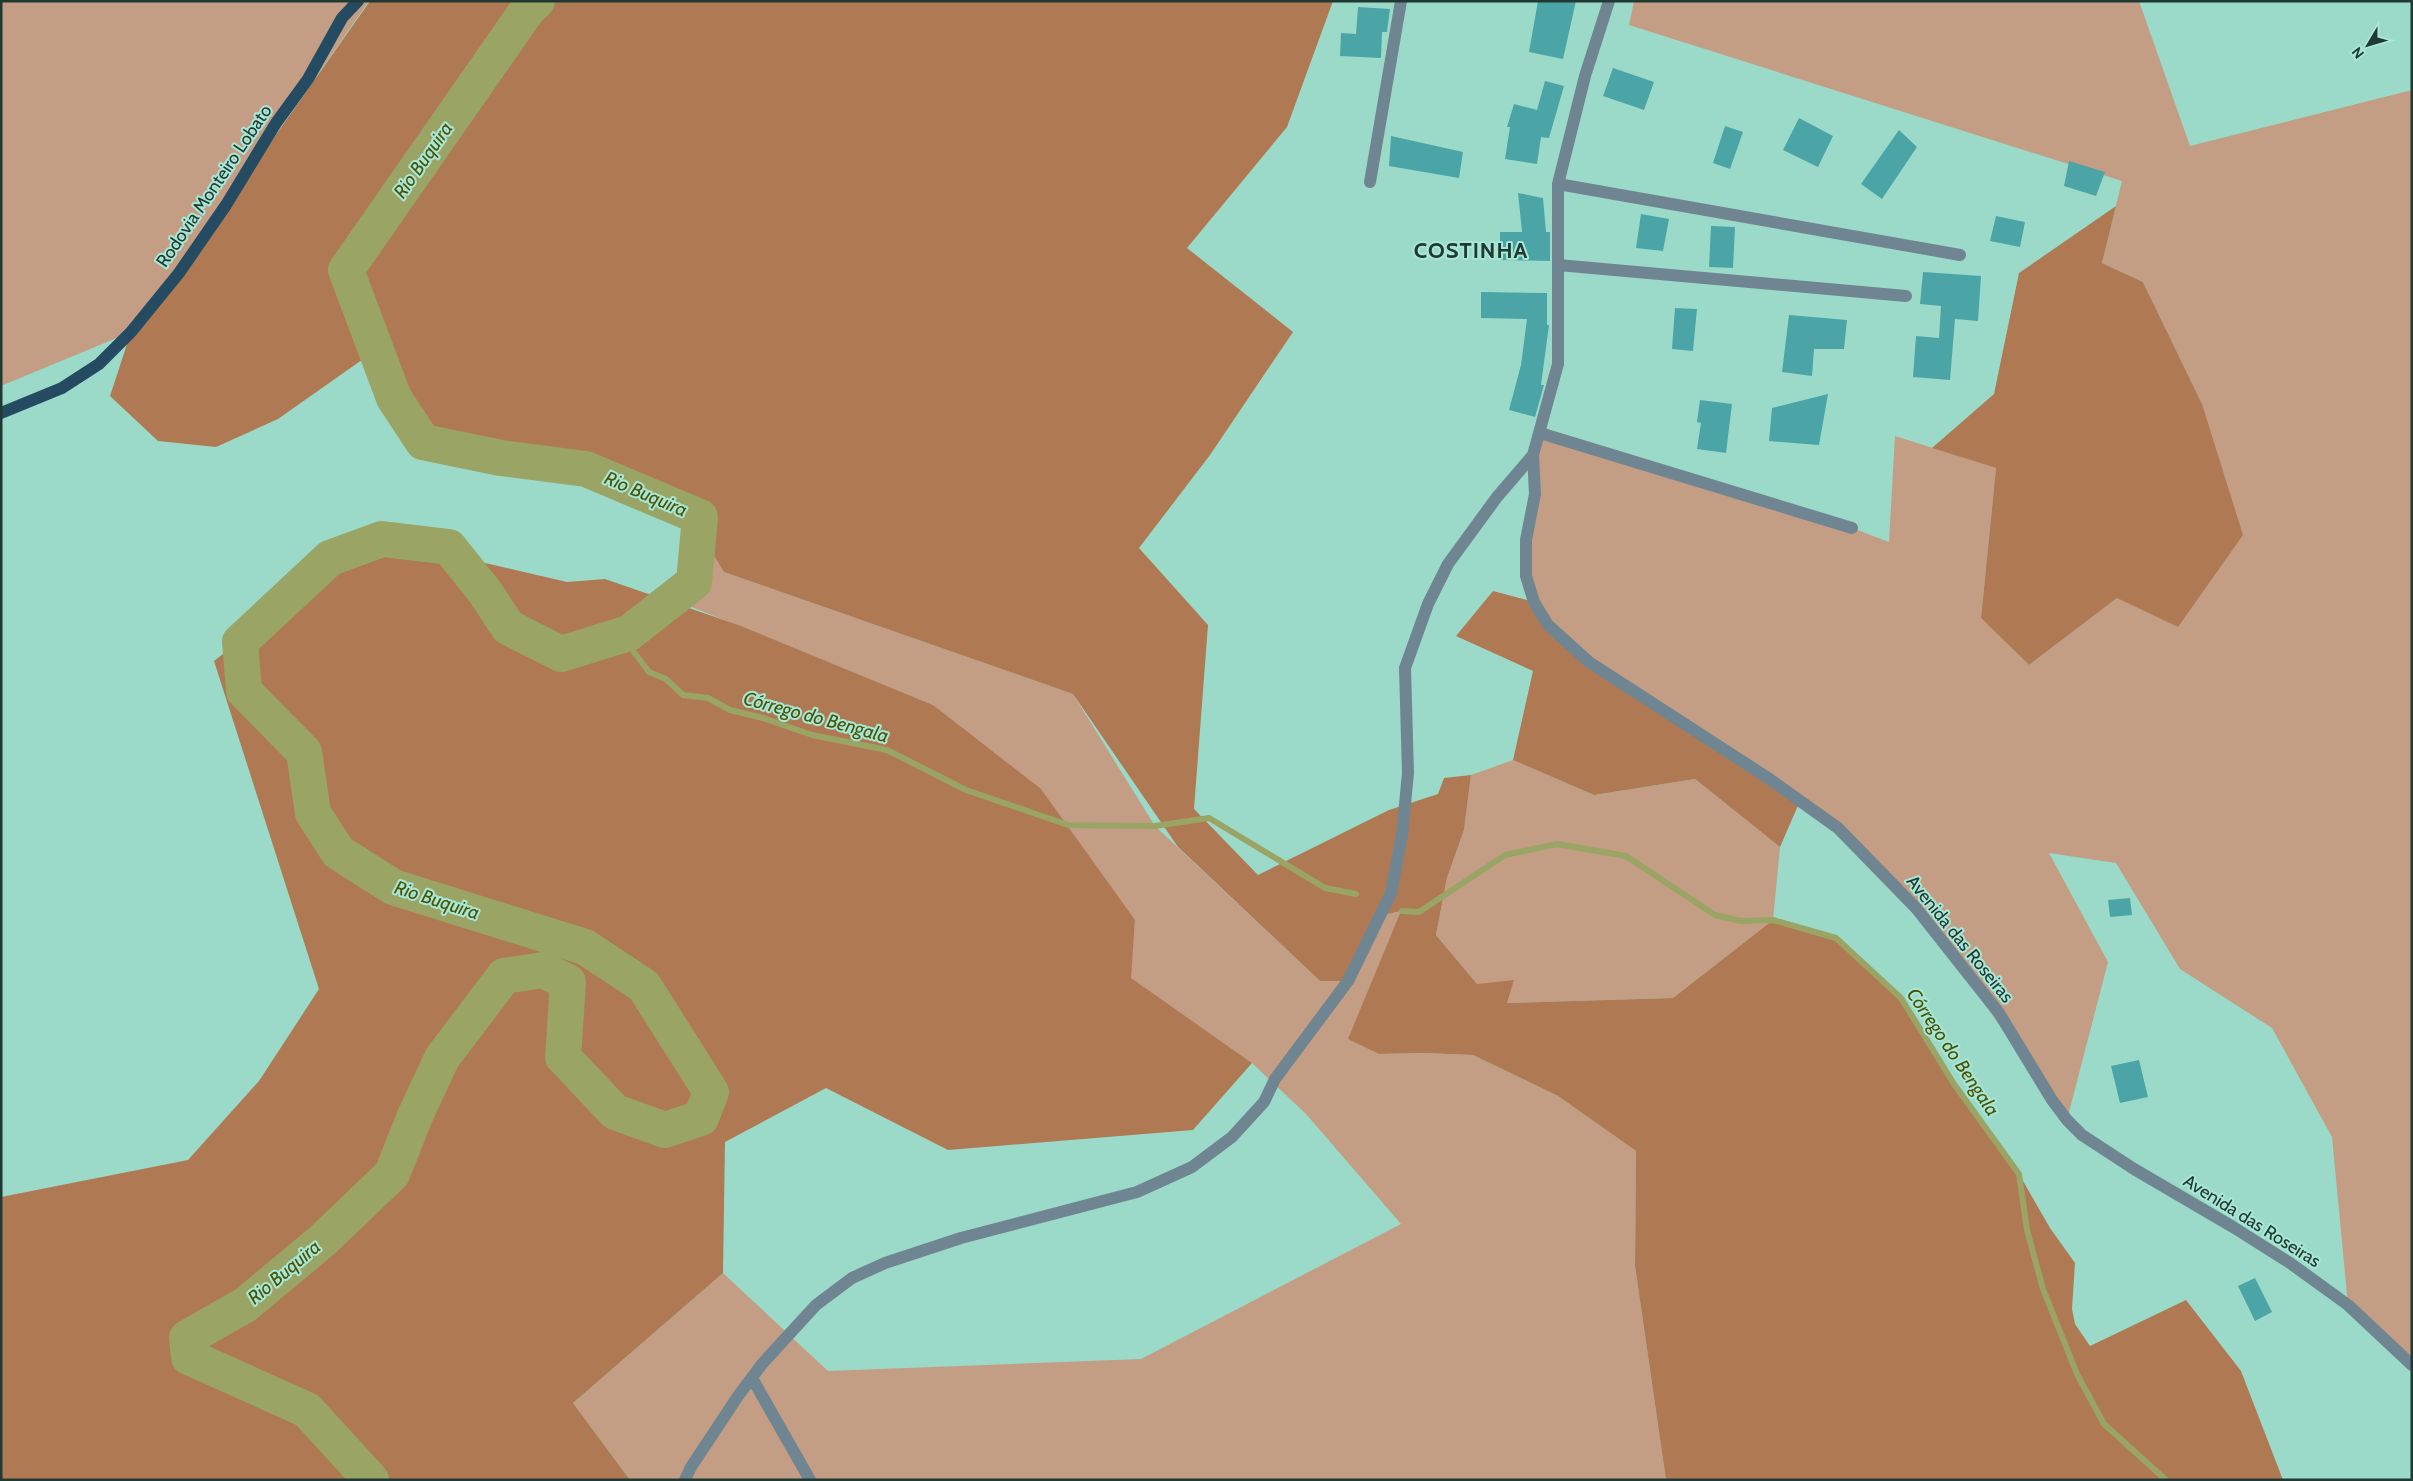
<svg xmlns="http://www.w3.org/2000/svg" width="2413" height="1481" font-family="Cabin,sans-serif">
  <rect width="100%" height="100%" fill="#9bdac9"/>
  <!-- green -->
  <path fill="#c39e84" d="M 1,1 L 369,1 L 179,273 L 131,332 L 1,386 Z
    M 1634,1 L 2139,1 L 2190,146 L 2412,90 L 2412,1365 L 2348,1305 L 2332,1137 L 2272,1028 L 2180,969 L 2116,863 L 2049,853 L 2108,962 L 2067,1120 L 1916,908 L 1838,828 L 1589,662 L 1534,602 L 1526,540 L 1540,433 L 1852,528 L 1889,542 L 1895,436 L 1996,468 L 1981,618 L 2029,665 L 2117,598 L 2202,404 L 2143,282 L 2102,263 L 2122,181 L 1629,25 Z
    M 700,517 L 724,572 L 1073,694 L 1155,826 L 1320,981 L 1380,916 L 1402,911 L 1387,947 L 1379,1054 L 1424,1053 L 1473,1055 L 1558,1096 L 1636,1151 L 1635,1266 L 1666,1480 L 630,1480 L 573,1403 L 723,1273 L 828,1371 L 1141,1359 L 1401,1224 L 1306,1114 L 1252,1063 L 1130,978 L 1135,920 L 933,705 L 672,599 L 694,582 Z
    M 1513,760 L 1594,795 L 1695,779 L 1780,847 L 1773,920 L 1673,998 L 1506,1003 L 1477,984 L 1436,935 L 1447,878 L 1464,830 L 1471,775 Z"/>
  <!-- forest -->
  <path fill="#af7a53" d="M 370,1 L 1333,1 L 1287,127 L 1187,248 L 1293,332 L 1210,455 L 1139,548 L 1208,625 L 1194,809 L 1258,875 L 1389,810 L 1438,794 L 1444,778 L 1471,775 L 1464,830 L 1447,878 L 1436,935 L 1477,984 L 1514,980 L 1507,1003 L 1673,998 L 1773,920 L 1836,938 L 1901,998 L 1954,1084 L 2019,1174 L 2050,1228 L 2075,1263 L 2072,1309 L 2075,1324 L 2090,1346 L 2186,1300 L 2241,1371 L 2283,1480 L 1666,1480 L 1635,1266 L 1636,1151 L 1558,1096 L 1473,1055 L 1424,1053 L 1379,1054 L 1348,1039 L 1401,911 L 1380,916 L 1348,981 L 1320,981 L 1178,847 L 1073,694 L 724,572 L 688,512 L 586,469 L 501,458 L 423,442 L 405,414 L 376,350 L 278,419 L 216,447 L 158,441 L 110,396 L 131,332 L 185,264 Z
    M 2116,206 L 2102,263 L 2143,282 L 2202,404 L 2243,535 L 2178,627 L 2117,598 L 2029,665 L 1981,618 L 1996,468 L 1932,448 L 1994,394 L 2019,273 Z
    M 382,539 L 567,582 L 605,579 L 741,626 L 933,705 L 1041,789 L 1135,920 L 1131,978 L 1252,1063 L 1193,1130 L 948,1150 L 826,1088 L 725,1142 L 723,1273 L 573,1403 L 630,1480 L 1,1480 L 1,1197 L 188,1160 L 259,1081 L 319,989 L 214,661 L 250,633 L 330,558 Z
    M 1493,591 L 1534,602 L 1589,662 L 1800,801 L 1780,847 L 1695,779 L 1594,795 L 1513,760 L 1533,671 L 1456,636 Z"/>
  <g fill="none" stroke-linecap="round" stroke-linejoin="round">
    <!-- stream -->
    <path stroke="#9aa465" stroke-width="6" d="M 629,633 L 631,648 L 649,672 L 666,679 L 683,695 L 708,698 L 730,710 L 763,718 L 812,735 L 887,750 L 966,790 L 1068,825 L 1155,826 L 1209,818 L 1325,888 L 1356,894
      M 1402,911 L 1419,912 L 1505,855 L 1557,844 L 1626,856 L 1715,915 L 1741,921 L 1773,920 L 1836,938 L 1901,998 L 1954,1084 L 2019,1174 L 2027,1230 L 2043,1289 L 2077,1374 L 2104,1424 L 2166,1480"/>
    <!-- river -->
    <path stroke="#9aa465" stroke-width="36" d="M 371,1480 L 307,1410 L 189,1357 L 187,1338 L 245,1305 L 323,1240 L 392,1174 L 415,1116 L 442,1058 L 504,976 L 543,970 L 568,982 L 563,1057 L 615,1112 L 665,1130 L 701,1118 L 711,1092 L 644,986 L 585,947 L 393,887 L 338,852 L 313,813 L 304,752 L 244,691 L 240,642 L 330,558 L 382,539 L 449,547 L 485,592 L 508,627 L 561,654 L 629,633 L 694,582 L 700,517 L 586,469 L 501,458 L 423,442 L 394,398 L 346,270 L 528,9 L 537,1"/>
  </g>
  <!-- building -->
  <path fill="#4ba5a6" d="M 1538,1 L 1576,1 L 1563,59 L 1529,52 Z
    M 1358,7 L 1390,9 L 1387,32 L 1382,32 L 1381,58 L 1340,56 L 1341,33 L 1356,34 Z
    M 1613,68 L 1654,82 L 1644,110 L 1603,96 Z
    M 1545,81 L 1564,86 L 1549,138 L 1541,137 L 1537,164 L 1505,159 L 1510,127 L 1507,127 L 1514,104 L 1537,110 Z
    M 1799,118 L 1833,136 L 1818,167 L 1783,150 Z
    M 1725,126 L 1743,132 L 1730,169 L 1713,163 Z
    M 1899,130 L 1917,147 L 1882,199 L 1861,184 Z
    M 1391,136 L 1463,152 L 1459,178 L 1389,166 Z
    M 2069,161 L 2105,172 L 2096,196 L 2064,186 Z
    M 1518,193 L 1543,198 L 1546,232 L 1550,232 L 1550,261 L 1500,260 L 1500,232 L 1522,232 Z
    M 1641,214 L 1669,219 L 1663,251 L 1636,248 Z
    M 1996,216 L 2025,222 L 2020,247 L 1990,241 Z
    M 1711,226 L 1735,227 L 1733,268 L 1709,267 Z
    M 1923,272 L 1981,276 L 1978,321 L 1955,319 L 1950,380 L 1913,377 L 1916,336 L 1939,338 L 1941,306 L 1920,304 Z
    M 1481,292 L 1547,293 L 1547,325 L 1549,325 L 1541,385 L 1544,385 L 1535,417 L 1509,410 L 1521,365 L 1527,319 L 1481,318 Z
    M 1675,308 L 1697,309 L 1693,351 L 1672,349 Z
    M 1789,315 L 1847,320 L 1844,349 L 1814,349 L 1812,376 L 1782,372 Z
    M 1828,394 L 1819,445 L 1769,441 L 1772,408 Z
    M 1700,400 L 1732,404 L 1726,453 L 1697,449 L 1701,423 L 1697,422 Z
    M 2130,898 L 2132,915 L 2110,917 L 2108,900 Z
    M 2139,1060 L 2148,1097 L 2120,1103 L 2111,1066 Z
    M 2255,1278 L 2272,1312 L 2255,1321 L 2238,1286 Z"/>
  <g fill="none" stroke-linecap="round" stroke-linejoin="round">
    <!-- minor -->
    <path stroke="#708592" stroke-width="12" d="M 1370,182 L 1401,1
      M 1558,184 L 1960,255
      M 1558,265 L 1906,296
      M 1540,433 L 1852,528
      M 1533,455 L 1535,494 L 1526,540 L 1526,576 L 1534,602 L 1548,625 L 1589,662 L 1768,778 L 1838,828 L 1916,908 L 1999,1013 L 2052,1100 L 2067,1120 L 2082,1135 L 2134,1169 L 2233,1227 L 2290,1263 L 2348,1305 L 2412,1365
      M 752,1378 L 810,1480
      M 685,1480 L 691,1467 L 738,1396 L 762,1364 L 816,1305 L 852,1278 L 885,1263 L 961,1238 L 1137,1192 L 1192,1167 L 1232,1137 L 1264,1102 L 1275,1079 L 1348,981 L 1391,893 L 1402,835 L 1408,773 L 1405,668 L 1428,604 L 1448,564 L 1497,497 L 1533,455 L 1558,364 L 1558,184 L 1585,76 L 1609,1"/>
    <!-- major -->
    <path stroke="#244b61" stroke-width="12" d="M 1,413 L 62,388 L 99,364 L 131,332 L 179,273 L 226,205 L 276,123 L 308,79 L 342,18 L 358,1"/>
  </g>
  <g text-anchor="middle" dominant-baseline="central" stroke-width="4" stroke-linejoin="round" paint-order="stroke">
    <!-- street labels -->
    <g font-size="18" fill="#203933" stroke="#a8e7d6">
      <text transform="translate(214 186) rotate(-56)">Rodovia Monteiro Lobato</text>
      <text transform="translate(1960 939) rotate(51)">Avenida das Roseiras</text>
      <text transform="translate(2252 1221) rotate(32)">Avenida das Roseiras</text>
    </g>
    <!-- water labels -->
    <g font-size="19" font-style="italic" fill="#4a5206" stroke="#a8e7d6">
      <text transform="translate(423 160) rotate(-55)">Rio Buquira</text>
      <text transform="translate(646 494) rotate(23)">Rio Buquira</text>
      <text transform="translate(816 717) rotate(15)">Córrego do Bengala</text>
      <text transform="translate(437 900) rotate(18)">Rio Buquira</text>
      <text transform="translate(1953 1052) rotate(56)">Córrego do Bengala</text>
      <text transform="translate(284 1272) rotate(-40)">Rio Buquira</text>
    </g>
    <!-- district labels -->
    <g font-size="22" font-weight="bold" letter-spacing="1" fill="#203933" stroke="#a8e7d6">
      <text x="1471" y="250">COSTINHA</text>
    </g>
  </g>
  <!-- border -->
  <rect width="2413" height="1481" fill="none" stroke="#203933" stroke-width="5"/>
  <!-- north arrow -->
  <g transform="translate(2368 45) rotate(232)" stroke="#a8e7d6" stroke-width="4" paint-order="stroke">
  <path d="M0-4L9 19L0 12L-9 19Z" fill="#203933"/>
  <text y="-8" font-size="14" font-weight="bold" text-anchor="middle" fill="#203933">N</text>
  </g>
</svg>
